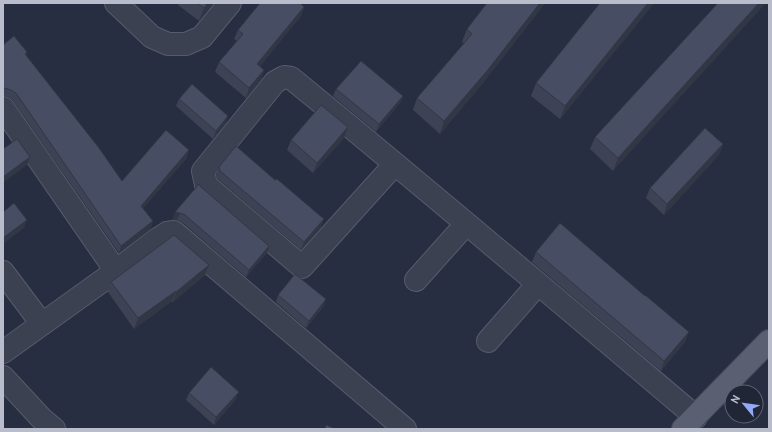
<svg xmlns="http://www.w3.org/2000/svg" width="772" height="432" font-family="'PT Sans',sans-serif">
  <rect width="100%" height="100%" fill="#272e41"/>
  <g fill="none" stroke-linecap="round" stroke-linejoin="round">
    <defs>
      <path id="minor" d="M 116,3 L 152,37 L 168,44 L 186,44 L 202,37 L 230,3
        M 3,108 L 116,271
        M 395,164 L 302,267 L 206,185 L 203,171 L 275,82 L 284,77 L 291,78 C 427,189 561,303 696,417
        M 3,272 L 42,324
        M 416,280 L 466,224
        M 488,341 L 538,284
        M 3,352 L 116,271 L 156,240 L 167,233 L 174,232 L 405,429
        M 3,377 L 42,419 L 54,429"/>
      <path id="major" d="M 683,429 L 769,341"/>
    </defs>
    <!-- minor casing -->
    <use href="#minor" stroke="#575c6b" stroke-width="24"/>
    <!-- major casing -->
    <use href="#major" stroke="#454a5a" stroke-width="24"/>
    <!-- minor -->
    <use href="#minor" stroke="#3c4151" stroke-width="22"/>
    <!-- major -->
    <use href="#major" stroke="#5a6071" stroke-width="22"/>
  </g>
  <!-- wall -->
  <path fill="#3d4355" d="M 179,3 L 214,3 L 199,21 L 178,5 Z
    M 487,3 L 545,3 L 483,83 L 440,134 L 413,110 L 417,98 L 464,43 L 462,42 L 467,29 Z
    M 600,3 L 654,3 L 560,119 L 531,96 L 536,83 Z
    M 718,3 L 613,171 L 590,149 L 595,137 Z
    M 304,7 L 301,16 L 260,66 L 264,70 L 261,80 L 246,98 L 215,72 L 219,62 L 237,41 L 234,39 L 238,30 Z
    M 3,45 L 27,52 L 26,55 L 122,181 L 187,158 L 143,208 L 151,229 L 119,253 L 13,101 L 9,97 L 3,96 Z
    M 336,89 L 403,96 L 400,103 L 376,132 L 333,96 Z
    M 179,99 L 226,123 L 213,139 L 176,106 Z
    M 348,127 L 344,138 L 313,173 L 287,150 L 291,140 Z
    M 723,144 L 719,155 L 664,215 L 646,198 L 650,188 Z
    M 219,167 L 321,227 L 301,250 L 217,178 L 216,174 Z
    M 201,187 L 267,253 L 246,277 L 182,222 L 177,220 L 172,220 Z
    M 536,252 L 685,342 L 661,371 L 532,262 Z
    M 205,275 L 173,302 L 172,301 L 134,329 L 108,292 L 111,282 Z
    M 278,295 L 324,306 L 306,328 L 276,302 Z
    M 189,393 L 236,399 L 214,425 L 186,400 Z"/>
  <!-- shaded-wall -->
  <path fill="#323745" d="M 208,3 L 214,3 L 199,21 L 204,8 Z
    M 540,3 L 545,3 L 483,83 L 440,134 L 444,121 Z
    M 648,3 L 654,3 L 560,119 L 565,106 Z
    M 759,3 L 766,3 L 613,171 L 618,158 Z
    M 304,7 L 301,16 L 254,73 L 257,64 Z
    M 264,70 L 261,80 L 246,98 L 249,88 Z
    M 403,96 L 400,103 L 376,132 L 379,124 Z
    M 228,116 L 226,123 L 213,139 L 216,131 Z
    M 348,127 L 344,138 L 313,173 L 317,163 Z
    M 723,144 L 719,155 L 664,215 L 667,204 Z
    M 189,150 L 187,158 L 139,213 L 141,206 Z
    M 30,157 L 27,165 L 3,183 L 3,177 Z
    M 175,212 L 180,213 L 177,220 L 172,220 Z
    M 324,219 L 321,227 L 301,250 L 304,242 Z
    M 27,220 L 24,228 L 3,244 L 3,238 Z
    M 153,221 L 151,229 L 119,253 L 121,246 Z
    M 269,246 L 267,253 L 246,277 L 249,270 Z
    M 209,265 L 205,275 L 173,302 L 176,292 Z
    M 176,291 L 172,301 L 134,329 L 138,318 Z
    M 326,299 L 324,306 L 306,328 L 309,321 Z
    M 689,332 L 685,342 L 661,371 L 664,361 Z
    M 239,392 L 236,399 L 214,425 L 216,417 Z"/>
  <!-- building -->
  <path fill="#474e63" stroke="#323745" d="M 197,3 L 208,3 L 204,8 Z
    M 260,3 L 300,3 L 304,7 L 257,64 L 264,70 L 249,88 L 219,62 L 243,34 L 238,30 Z
    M 487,3 L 540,3 L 487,71 L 444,121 L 417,98 L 472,34 L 467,29 Z
    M 600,3 L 648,3 L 565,106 L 536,83 Z
    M 718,3 L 759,3 L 618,158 L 595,137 Z
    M 14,36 L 27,52 L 25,54 L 99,148 L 122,181 L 166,130 L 189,150 L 141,206 L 153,221 L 121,246 L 16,93 L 11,90 L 5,88 L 3,89 L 3,45 Z
    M 361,61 L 403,96 L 379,124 L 336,89 Z
    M 192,84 L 228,116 L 216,131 L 179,99 Z
    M 321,105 L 348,127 L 317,163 L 291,140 Z
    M 705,128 L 723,144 L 667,204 L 650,188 Z
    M 17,139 L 30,157 L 3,177 L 3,149 Z
    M 236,146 L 275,180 L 277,179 L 324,219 L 304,242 L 220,171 L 219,167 Z
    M 199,184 L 201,187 L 269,246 L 249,270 L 185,215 L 180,213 L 175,212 Z
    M 14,203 L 27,220 L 3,238 L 3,212 Z
    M 560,223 L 645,296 L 645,295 L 689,332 L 664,361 L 536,252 Z
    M 174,235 L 209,265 L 176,292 L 176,291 L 138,318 L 111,282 Z
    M 295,274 L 326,299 L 309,321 L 278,295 Z
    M 211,367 L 239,392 L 216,417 L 189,393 Z
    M 326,425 L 336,429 L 325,429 Z"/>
  <!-- border -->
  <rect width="772" height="432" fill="none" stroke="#b9bdcb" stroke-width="8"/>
  <!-- north arrow -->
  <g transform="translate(744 404) rotate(299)"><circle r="19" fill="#202636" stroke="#5d6272"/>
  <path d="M0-3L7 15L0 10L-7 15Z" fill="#94a9f5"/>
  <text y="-6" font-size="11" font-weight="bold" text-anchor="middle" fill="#b9bdcb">N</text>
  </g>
</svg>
